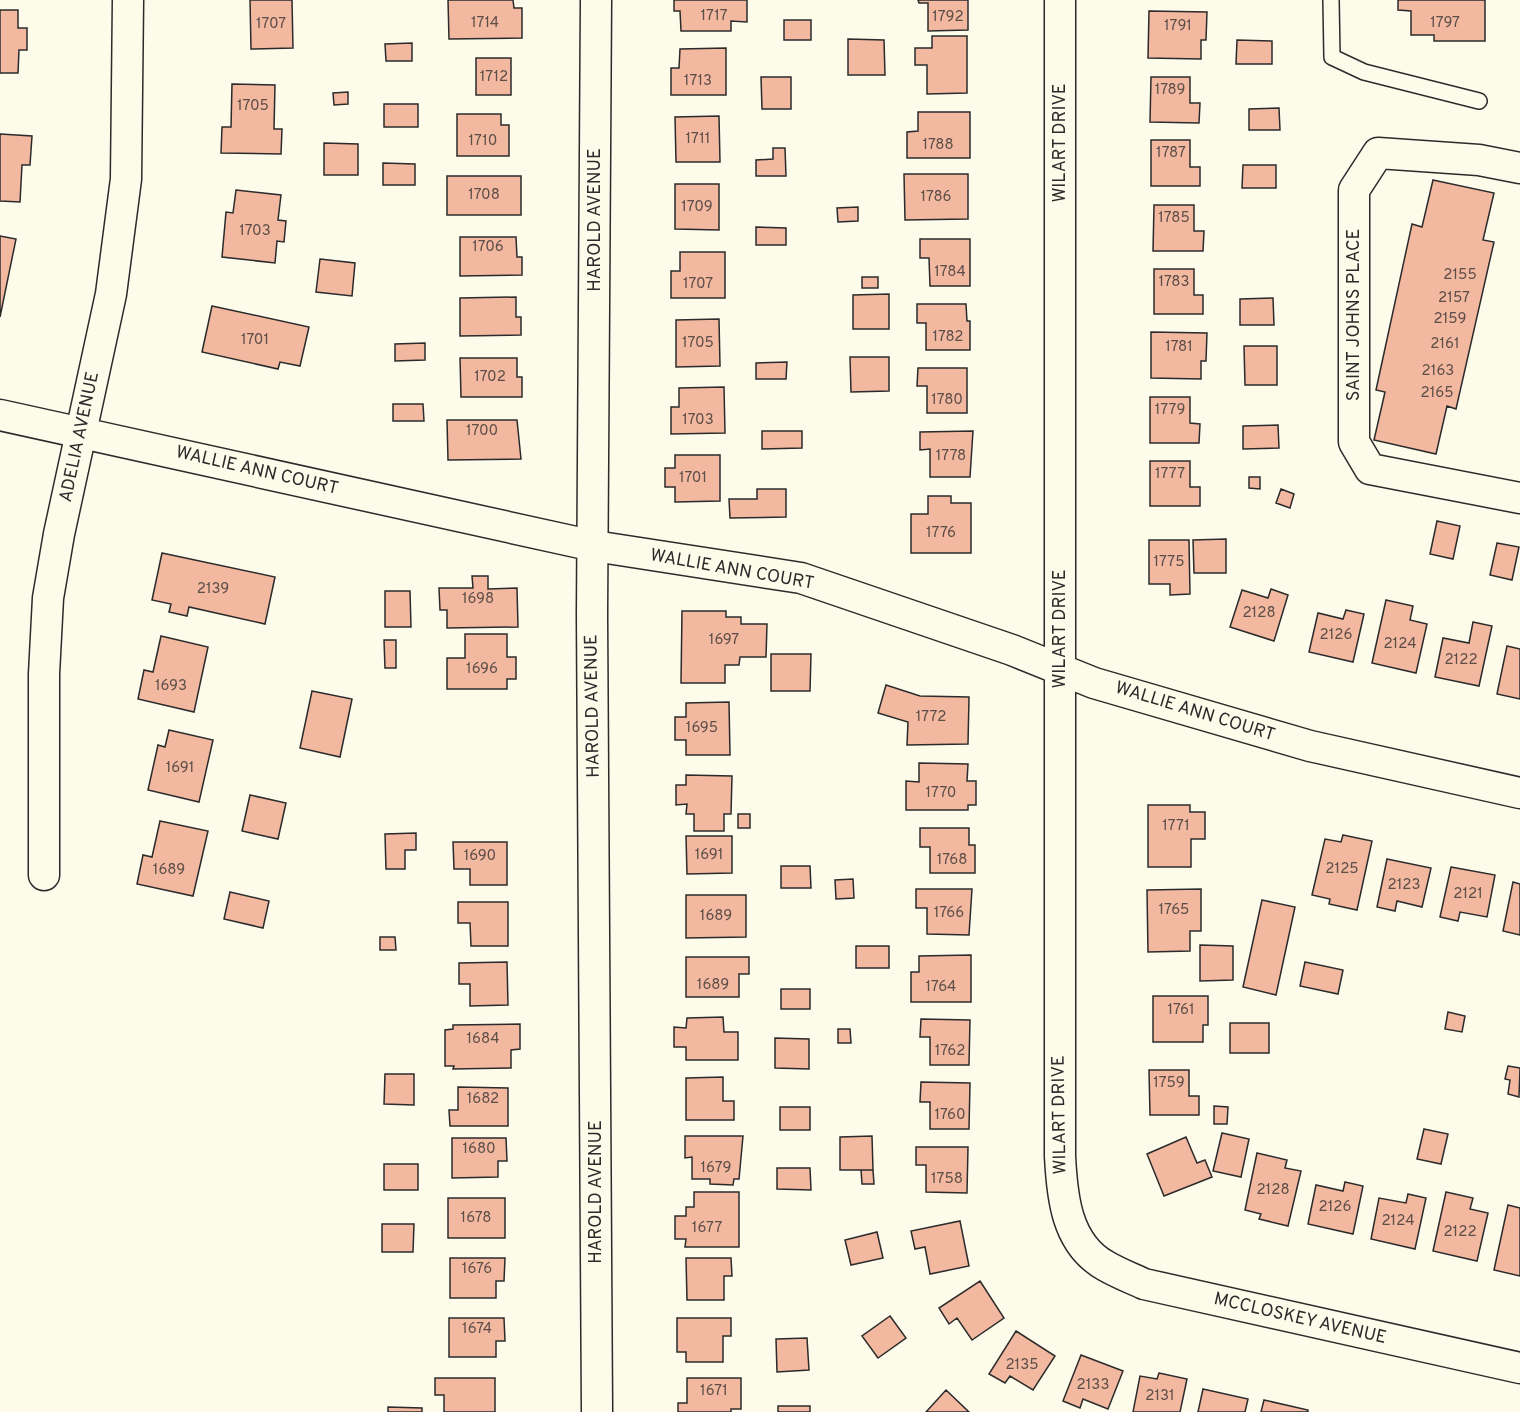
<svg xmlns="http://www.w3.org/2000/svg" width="1520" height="1412" font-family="Overpass,sans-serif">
  <rect width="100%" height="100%" fill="#fdfbea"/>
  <!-- building -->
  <path fill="#f2b8a0" stroke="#2b2b2b" stroke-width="1.5" d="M 250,0 L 292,0 L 293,48 L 251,49 Z
    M 448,0 L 513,0 L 514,8 L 522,8 L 522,38 L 449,39 Z
    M 674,0 L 747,0 L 747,22 L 731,21 L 731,31 L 681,31 L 680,11 L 674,11 Z
    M 918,0 L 968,0 L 968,30 L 928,31 L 928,3 L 919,3 Z
    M 1398,0 L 1485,0 L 1485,41 L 1434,41 L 1434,35 L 1411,35 L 1411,11 L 1398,10 Z
    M 0,10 L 18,10 L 18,28 L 27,28 L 27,50 L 19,50 L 18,73 L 0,73 Z
    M 1149,11 L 1207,12 L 1206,40 L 1201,40 L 1201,59 L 1148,58 Z
    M 784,20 L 811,20 L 811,40 L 784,40 Z
    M 932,36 L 967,36 L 967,93 L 927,94 L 927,65 L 915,65 L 915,48 L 932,48 Z
    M 848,39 L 884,40 L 885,75 L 848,75 Z
    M 1237,40 L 1272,41 L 1272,64 L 1236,64 Z
    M 412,43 L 412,61 L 386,61 L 385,44 Z
    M 726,48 L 726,95 L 671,95 L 671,68 L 679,68 L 680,49 Z
    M 476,58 L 511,58 L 511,95 L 476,95 Z
    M 761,77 L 791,77 L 791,109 L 762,109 Z
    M 1151,77 L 1190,77 L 1190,103 L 1200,103 L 1199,123 L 1150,122 Z
    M 232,84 L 275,85 L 274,129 L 282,129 L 281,154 L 221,153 L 222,127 L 231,127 Z
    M 348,92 L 348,104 L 334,105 L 333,93 Z
    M 384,104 L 418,104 L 418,127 L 384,127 Z
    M 1279,108 L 1280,130 L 1249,130 L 1249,109 Z
    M 918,112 L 970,112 L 970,158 L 907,158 L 907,132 L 918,131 Z
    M 457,114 L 501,114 L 501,125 L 509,125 L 509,156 L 457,156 Z
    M 719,116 L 720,162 L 676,162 L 675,117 Z
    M 0,134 L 32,136 L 30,165 L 22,165 L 20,202 L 0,201 Z
    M 1151,140 L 1190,140 L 1190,167 L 1200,167 L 1200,186 L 1151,186 Z
    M 324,143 L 358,144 L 358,175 L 324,175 Z
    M 773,148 L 785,148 L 786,176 L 756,176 L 756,160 L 773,159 Z
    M 383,163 L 415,164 L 415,185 L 383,185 Z
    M 1243,165 L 1276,165 L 1276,188 L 1242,188 Z
    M 904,174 L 968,174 L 968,219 L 905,220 Z
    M 447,176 L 521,176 L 521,215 L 447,215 Z
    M 1433,180 L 1494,193 L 1483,240 L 1494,242 L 1456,409 L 1447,406 L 1436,454 L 1374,440 L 1385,392 L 1376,390 L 1412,224 L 1422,227 Z
    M 675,184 L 719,184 L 719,230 L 675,229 Z
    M 236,190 L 281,195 L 278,220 L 286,221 L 284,242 L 277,241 L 275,263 L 222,257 L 226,212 L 233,213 Z
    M 1154,205 L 1194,205 L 1194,231 L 1204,231 L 1203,251 L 1153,251 Z
    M 858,207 L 858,221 L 838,222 L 837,208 Z
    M 756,227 L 786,228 L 786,245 L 756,245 Z
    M 0,236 L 16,239 L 0,317 Z
    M 460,237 L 516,237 L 517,257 L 522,257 L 522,275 L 460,276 Z
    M 920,239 L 970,239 L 970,286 L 930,286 L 929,258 L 920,258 Z
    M 680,252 L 725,252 L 725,298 L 671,298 L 671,271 L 680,271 Z
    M 320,259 L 355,263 L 352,296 L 316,292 Z
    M 1154,269 L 1194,269 L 1194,295 L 1203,295 L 1203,314 L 1154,314 Z
    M 862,277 L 878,277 L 878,288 L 862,288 Z
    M 889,294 L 889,329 L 853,329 L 853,295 Z
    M 516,297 L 516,317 L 521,317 L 521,335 L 460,336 L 460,298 Z
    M 1273,298 L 1274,325 L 1240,325 L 1240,299 Z
    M 917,304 L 966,304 L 967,321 L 970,321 L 970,350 L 926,350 L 926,323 L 917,323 Z
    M 212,306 L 309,327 L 300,366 L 280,362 L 278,369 L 202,352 Z
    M 719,319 L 720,366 L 676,367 L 676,320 Z
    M 1151,332 L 1207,333 L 1206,361 L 1201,361 L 1201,379 L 1151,378 Z
    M 425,343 L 425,360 L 395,361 L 395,344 Z
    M 1244,346 L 1277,346 L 1277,385 L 1245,385 Z
    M 850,357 L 889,357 L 889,391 L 851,392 Z
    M 460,358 L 517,358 L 517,377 L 522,377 L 522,397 L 461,397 Z
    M 787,362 L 786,379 L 756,379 L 756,363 Z
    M 918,368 L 967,368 L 967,413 L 927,413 L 927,386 L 917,386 Z
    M 724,387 L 725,433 L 671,434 L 671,407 L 679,407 L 679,388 Z
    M 1150,397 L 1190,397 L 1190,423 L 1200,424 L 1199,443 L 1150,443 Z
    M 393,404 L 423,404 L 424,421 L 393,421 Z
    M 447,420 L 517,420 L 521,459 L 448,460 Z
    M 1278,425 L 1279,448 L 1243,449 L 1243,426 Z
    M 762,431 L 802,431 L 802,448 L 762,449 Z
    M 973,431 L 970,477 L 930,477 L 930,449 L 920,450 L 920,432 Z
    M 675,455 L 720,455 L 720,501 L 675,502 L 675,487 L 665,487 L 665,468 L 675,468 Z
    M 1150,461 L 1190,461 L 1190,487 L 1200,487 L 1200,506 L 1150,506 Z
    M 1249,477 L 1260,477 L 1260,489 L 1249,488 Z
    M 757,489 L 786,489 L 786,517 L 730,518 L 729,499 L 757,499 Z
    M 1281,489 L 1294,494 L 1290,508 L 1276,503 Z
    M 928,496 L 951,496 L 951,503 L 971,503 L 971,553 L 911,553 L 911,514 L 928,514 Z
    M 1437,521 L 1460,526 L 1453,559 L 1430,554 Z
    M 1226,539 L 1226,573 L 1194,573 L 1193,540 Z
    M 1149,540 L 1189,540 L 1190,594 L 1170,595 L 1170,584 L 1149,584 Z
    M 1497,543 L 1519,547 L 1512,580 L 1490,575 Z
    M 162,553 L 275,577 L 265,624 L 189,607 L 187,616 L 169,612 L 171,604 L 152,600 Z
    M 472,576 L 488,576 L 488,589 L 517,588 L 518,627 L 447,628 L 447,610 L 440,610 L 439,588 L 473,588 Z
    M 1271,589 L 1288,595 L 1274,641 L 1230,627 L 1242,590 L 1268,598 Z
    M 385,591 L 410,591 L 411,627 L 385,627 Z
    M 1386,600 L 1413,606 L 1410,620 L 1427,624 L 1416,673 L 1372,663 Z
    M 1346,610 L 1364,614 L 1353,662 L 1309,652 L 1318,613 L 1343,619 Z
    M 682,611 L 726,611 L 726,617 L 741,617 L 741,624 L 767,624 L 766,657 L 740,657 L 739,665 L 725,665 L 725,683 L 681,683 Z
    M 1473,622 L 1492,626 L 1479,686 L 1435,677 L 1443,638 L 1469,643 Z
    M 465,634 L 507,634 L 507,657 L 516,657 L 516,679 L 507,679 L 507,689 L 447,689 L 447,658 L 465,658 Z
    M 161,636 L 208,647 L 194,712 L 138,699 L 144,670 L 153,672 Z
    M 384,640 L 396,640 L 396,668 L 385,668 Z
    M 1507,646 L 1520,649 L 1520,699 L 1497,694 Z
    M 771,654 L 811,654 L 810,691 L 771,691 Z
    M 886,685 L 920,696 L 969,697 L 968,744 L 907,745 L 908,722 L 878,713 Z
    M 312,691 L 352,699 L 340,757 L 300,748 Z
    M 729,702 L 730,755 L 686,755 L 686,740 L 675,740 L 675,717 L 686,717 L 686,703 Z
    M 169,730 L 213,740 L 199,802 L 148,790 L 158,745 L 165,747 Z
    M 919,763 L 968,764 L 967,781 L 976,781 L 976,805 L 968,805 L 968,810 L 906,810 L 906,781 L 919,782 Z
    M 686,775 L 732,776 L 731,814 L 724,814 L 724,831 L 694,831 L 694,814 L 686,814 L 687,804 L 676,805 L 676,785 L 686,785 Z
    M 250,795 L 286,803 L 278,839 L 242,831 Z
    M 1148,805 L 1190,805 L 1190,812 L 1205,812 L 1205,839 L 1191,839 L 1191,867 L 1148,867 Z
    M 738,814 L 750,814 L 750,828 L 738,828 Z
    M 160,821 L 208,831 L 193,896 L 137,884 L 143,855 L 152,857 Z
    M 920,828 L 969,828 L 969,845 L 975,845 L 975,873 L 930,873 L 930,847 L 920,847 Z
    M 416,833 L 416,850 L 405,850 L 405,869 L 386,869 L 385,834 Z
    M 1343,835 L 1372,841 L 1357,910 L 1329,904 L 1330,899 L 1312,895 L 1325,839 L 1341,842 Z
    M 686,836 L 732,836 L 732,873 L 687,874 Z
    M 453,842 L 507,842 L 507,885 L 470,885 L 470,869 L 454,869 Z
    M 1387,859 L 1431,868 L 1422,907 L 1397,901 L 1395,911 L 1377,907 Z
    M 781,866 L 810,866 L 811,888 L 781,888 Z
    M 1451,867 L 1495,875 L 1487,917 L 1460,912 L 1458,921 L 1440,917 Z
    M 853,879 L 854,898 L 836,899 L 835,880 Z
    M 1513,882 L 1520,884 L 1520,935 L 1503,931 Z
    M 916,889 L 972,889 L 969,935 L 927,934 L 927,908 L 916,908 Z
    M 1201,889 L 1201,931 L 1190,931 L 1190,951 L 1148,952 L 1147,890 Z
    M 230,892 L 269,901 L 263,928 L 224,919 Z
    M 686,895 L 746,895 L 746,937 L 686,938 Z
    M 1262,900 L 1295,907 L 1276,995 L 1243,987 Z
    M 458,902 L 508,902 L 508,946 L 471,946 L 470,923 L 458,923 Z
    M 380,937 L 395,937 L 396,950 L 380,950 Z
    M 1200,945 L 1233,946 L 1233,980 L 1200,981 Z
    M 856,946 L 889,946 L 889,968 L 856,968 Z
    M 971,955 L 971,1002 L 911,1002 L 911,972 L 919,972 L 919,956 Z
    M 686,957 L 749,957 L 749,974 L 739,974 L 739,997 L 686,997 Z
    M 507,962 L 508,1005 L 470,1006 L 470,984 L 459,984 L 459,963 Z
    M 1305,962 L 1343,970 L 1338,994 L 1300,986 Z
    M 781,989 L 810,989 L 810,1009 L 781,1009 Z
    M 1153,996 L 1208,996 L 1208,1025 L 1203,1025 L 1203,1042 L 1153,1042 Z
    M 1448,1012 L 1465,1016 L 1462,1032 L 1445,1029 Z
    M 723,1017 L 724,1032 L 738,1032 L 738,1060 L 686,1060 L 686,1047 L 674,1047 L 674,1027 L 686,1028 L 687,1018 Z
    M 921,1019 L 970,1020 L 969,1065 L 930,1065 L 930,1037 L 920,1037 Z
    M 1230,1023 L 1269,1023 L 1269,1053 L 1230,1053 Z
    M 520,1024 L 520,1049 L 511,1050 L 511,1068 L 453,1069 L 454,1066 L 445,1066 L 445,1030 L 453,1029 L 453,1025 Z
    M 838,1029 L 850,1029 L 851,1043 L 838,1043 Z
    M 775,1038 L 809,1039 L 809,1069 L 775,1068 Z
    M 1508,1066 L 1520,1068 L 1519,1097 L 1508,1094 L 1510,1080 L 1505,1079 Z
    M 1149,1070 L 1189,1070 L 1189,1096 L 1199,1096 L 1199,1115 L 1150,1115 Z
    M 385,1074 L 414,1074 L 414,1105 L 384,1104 Z
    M 723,1077 L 723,1101 L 734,1101 L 734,1120 L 686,1120 L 686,1078 Z
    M 921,1082 L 970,1083 L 969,1129 L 930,1129 L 930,1102 L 920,1102 Z
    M 458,1087 L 508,1088 L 508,1126 L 450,1126 L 449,1110 L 458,1110 Z
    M 1214,1106 L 1228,1107 L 1227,1124 L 1214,1124 Z
    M 780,1107 L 810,1107 L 810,1130 L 780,1130 Z
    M 1424,1129 L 1448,1134 L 1441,1164 L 1417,1159 Z
    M 1222,1133 L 1249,1139 L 1241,1177 L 1213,1171 Z
    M 685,1136 L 743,1136 L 739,1179 L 734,1179 L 733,1185 L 710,1184 L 710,1179 L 692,1179 L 692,1157 L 685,1158 Z
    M 872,1136 L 873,1170 L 840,1170 L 840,1137 Z
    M 1186,1137 L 1197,1163 L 1205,1160 L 1212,1177 L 1164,1196 L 1147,1154 Z
    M 452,1138 L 506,1138 L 507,1161 L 498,1161 L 498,1177 L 452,1178 Z
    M 916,1147 L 968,1147 L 967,1193 L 926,1192 L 926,1165 L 916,1165 Z
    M 1257,1153 L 1287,1160 L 1285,1168 L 1301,1171 L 1288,1226 L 1259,1219 L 1261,1214 L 1245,1210 Z
    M 384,1164 L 418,1164 L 418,1190 L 384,1190 Z
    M 777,1168 L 810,1168 L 811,1190 L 777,1189 Z
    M 861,1170 L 873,1170 L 874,1184 L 862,1184 Z
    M 1345,1182 L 1363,1186 L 1353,1234 L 1308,1224 L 1316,1185 L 1343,1191 Z
    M 694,1192 L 739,1192 L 739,1247 L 685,1247 L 686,1239 L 675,1239 L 675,1216 L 686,1216 L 686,1207 L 694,1207 Z
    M 1446,1192 L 1473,1198 L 1470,1209 L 1488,1213 L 1477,1261 L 1433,1251 Z
    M 1408,1194 L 1426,1198 L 1415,1249 L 1371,1239 L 1379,1198 L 1406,1203 Z
    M 448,1198 L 505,1198 L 505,1238 L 448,1238 Z
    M 1508,1205 L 1520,1208 L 1520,1276 L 1494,1270 Z
    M 960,1221 L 969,1266 L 930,1274 L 925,1247 L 915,1249 L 911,1231 Z
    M 382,1224 L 414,1224 L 413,1252 L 382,1252 Z
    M 877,1232 L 883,1258 L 851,1265 L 845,1240 Z
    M 450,1258 L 505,1258 L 504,1281 L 496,1281 L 496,1298 L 450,1298 Z
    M 686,1258 L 731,1258 L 732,1276 L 724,1276 L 724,1300 L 687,1300 Z
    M 980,1281 L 1004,1318 L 972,1340 L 957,1318 L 949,1324 L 939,1308 Z
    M 890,1316 L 906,1338 L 878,1358 L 862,1336 Z
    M 449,1318 L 504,1318 L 505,1341 L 496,1341 L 496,1357 L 449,1357 Z
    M 677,1318 L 731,1318 L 731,1336 L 723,1336 L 723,1362 L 686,1362 L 686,1352 L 677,1352 Z
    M 1016,1331 L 1055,1356 L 1033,1390 L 1010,1376 L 1005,1383 L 989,1374 Z
    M 807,1338 L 809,1370 L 777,1372 L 776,1339 Z
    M 1081,1355 L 1123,1371 L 1108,1409 L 1083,1399 L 1080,1408 L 1063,1401 Z
    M 1159,1373 L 1187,1379 L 1180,1412 L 1133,1412 L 1140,1376 L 1157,1379 Z
    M 435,1378 L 495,1378 L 495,1412 L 444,1412 L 444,1395 L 435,1395 Z
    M 687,1378 L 741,1378 L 741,1409 L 731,1409 L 731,1412 L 678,1412 L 678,1403 L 687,1403 Z
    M 1203,1389 L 1248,1399 L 1245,1412 L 1198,1412 Z
    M 946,1390 L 969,1412 L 926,1412 Z
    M 1264,1400 L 1308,1410 L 1308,1412 L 1261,1412 Z
    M 778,1406 L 810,1406 L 810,1412 L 778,1412 Z
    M 388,1407 L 422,1408 L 422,1412 L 388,1412 Z"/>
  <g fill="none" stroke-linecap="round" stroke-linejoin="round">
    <defs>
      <path id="service" d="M 1331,0 L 1332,57 L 1364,72 L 1479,101"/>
      <path id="minor" d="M 596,0 L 592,615 L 597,1412
        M 1060,0 L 1060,1156 C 1062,1196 1066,1244 1106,1266 C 1118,1273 1131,1278 1144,1284 L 1520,1368
        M 1520,168 L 1479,160 L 1378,153 L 1354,190 L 1354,442 L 1370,469 L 1520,498
        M 0,415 L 594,546 L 801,578 L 1012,650 L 1094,683 L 1310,746 L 1520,793
        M 44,875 L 44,674 L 48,598 L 59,534 L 111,294 L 126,179 L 128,0"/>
    </defs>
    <!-- service casing -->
    <use href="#service" stroke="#2b2b2b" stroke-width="18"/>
    <!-- minor casing -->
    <use href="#minor" stroke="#2b2b2b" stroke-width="33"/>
    <!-- service -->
    <use href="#service" stroke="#fdfbea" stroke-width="15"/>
    <!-- minor -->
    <use href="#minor" stroke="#fdfbea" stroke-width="30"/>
  </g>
  <g text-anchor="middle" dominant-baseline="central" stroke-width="4.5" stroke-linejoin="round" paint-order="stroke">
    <!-- number labels -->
    <g font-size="15" fill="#5d4e48">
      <text x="714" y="16">1717</text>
      <text x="948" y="17">1792</text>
      <text x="485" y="23">1714</text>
      <text x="1445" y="23">1797</text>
      <text x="271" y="24">1707</text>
      <text x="1178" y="26">1791</text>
      <text x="494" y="77">1712</text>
      <text x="698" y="81">1713</text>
      <text x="1170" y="90">1789</text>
      <text x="253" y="106">1705</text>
      <text x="698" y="139">1711</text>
      <text x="483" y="141">1710</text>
      <text x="938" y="145">1788</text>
      <text x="1171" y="153">1787</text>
      <text x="484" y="195">1708</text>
      <text x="936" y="197">1786</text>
      <text x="697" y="207">1709</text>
      <text x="1174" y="218">1785</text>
      <text x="255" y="231">1703</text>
      <text x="488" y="247">1706</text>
      <text x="950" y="272">1784</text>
      <text x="1460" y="275">2155</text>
      <text x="1174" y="282">1783</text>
      <text x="698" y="284">1707</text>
      <text x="1454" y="298">2157</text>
      <text x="1450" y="319">2159</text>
      <text x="948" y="337">1782</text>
      <text x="255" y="340">1701</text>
      <text x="698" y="343">1705</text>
      <text x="1445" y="344">2161</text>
      <text x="1179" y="347">1781</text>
      <text x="1438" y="371">2163</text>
      <text x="490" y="377">1702</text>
      <text x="1437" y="393">2165</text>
      <text x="947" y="400">1780</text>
      <text x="1170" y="410">1779</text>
      <text x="698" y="420">1703</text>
      <text x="482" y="431">1700</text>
      <text x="951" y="456">1778</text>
      <text x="1170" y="474">1777</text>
      <text x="693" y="478">1701</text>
      <text x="941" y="533">1776</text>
      <text x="1169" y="562">1775</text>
      <text x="213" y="589">2139</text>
      <text x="478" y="599">1698</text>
      <text x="1259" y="613">2128</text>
      <text x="1336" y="635">2126</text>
      <text x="724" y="640">1697</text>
      <text x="1400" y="644">2124</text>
      <text x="1461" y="660">2122</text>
      <text x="482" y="669">1696</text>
      <text x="171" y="686">1693</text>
      <text x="931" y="717">1772</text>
      <text x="702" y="728">1695</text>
      <text x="180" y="768">1691</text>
      <text x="941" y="793">1770</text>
      <text x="1176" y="826">1771</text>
      <text x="709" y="855">1691</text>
      <text x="480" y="856">1690</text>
      <text x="952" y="860">1768</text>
      <text x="1342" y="869">2125</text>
      <text x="169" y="870">1689</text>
      <text x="1404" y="885">2123</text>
      <text x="1468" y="894">2121</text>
      <text x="1174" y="910">1765</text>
      <text x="949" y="913">1766</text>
      <text x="716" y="916">1689</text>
      <text x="713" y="985">1689</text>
      <text x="941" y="987">1764</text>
      <text x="1181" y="1010">1761</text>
      <text x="483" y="1039">1684</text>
      <text x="950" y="1051">1762</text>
      <text x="1169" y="1083">1759</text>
      <text x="483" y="1099">1682</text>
      <text x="950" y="1115">1760</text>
      <text x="479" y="1149">1680</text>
      <text x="716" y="1168">1679</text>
      <text x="947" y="1179">1758</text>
      <text x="1273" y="1190">2128</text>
      <text x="1335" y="1207">2126</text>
      <text x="476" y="1218">1678</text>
      <text x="1398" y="1221">2124</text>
      <text x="707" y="1228">1677</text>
      <text x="1460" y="1232">2122</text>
      <text x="477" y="1269">1676</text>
      <text x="477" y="1329">1674</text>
      <text x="1022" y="1365">2135</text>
      <text x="1093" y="1385">2133</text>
      <text x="714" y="1391">1671</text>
      <text x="1160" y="1396">2131</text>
    </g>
    <!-- street labels -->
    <g font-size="18" fill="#2b2b2b" stroke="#fdfbea">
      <text transform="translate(1060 143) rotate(-90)">WILART DRIVE</text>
      <text transform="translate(595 220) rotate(-90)">HAROLD AVENUE</text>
      <text transform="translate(1354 315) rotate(-90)">SAINT JOHNS PLACE</text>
      <text transform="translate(80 437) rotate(-78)">ADELIA AVENUE</text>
      <text transform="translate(257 471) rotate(13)">WALLIE ANN COURT</text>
      <text transform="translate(732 570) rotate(10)">WALLIE ANN COURT</text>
      <text transform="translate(1060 629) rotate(-90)">WILART DRIVE</text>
      <text transform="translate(593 706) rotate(-91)">HAROLD AVENUE</text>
      <text transform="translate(1195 712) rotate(17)">WALLIE ANN COURT</text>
      <text transform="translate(1060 1115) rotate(-91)">WILART DRIVE</text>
      <text transform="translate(596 1192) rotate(-90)">HAROLD AVENUE</text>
      <text transform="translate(1300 1319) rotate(13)">MCCLOSKEY AVENUE</text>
    </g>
  </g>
</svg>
